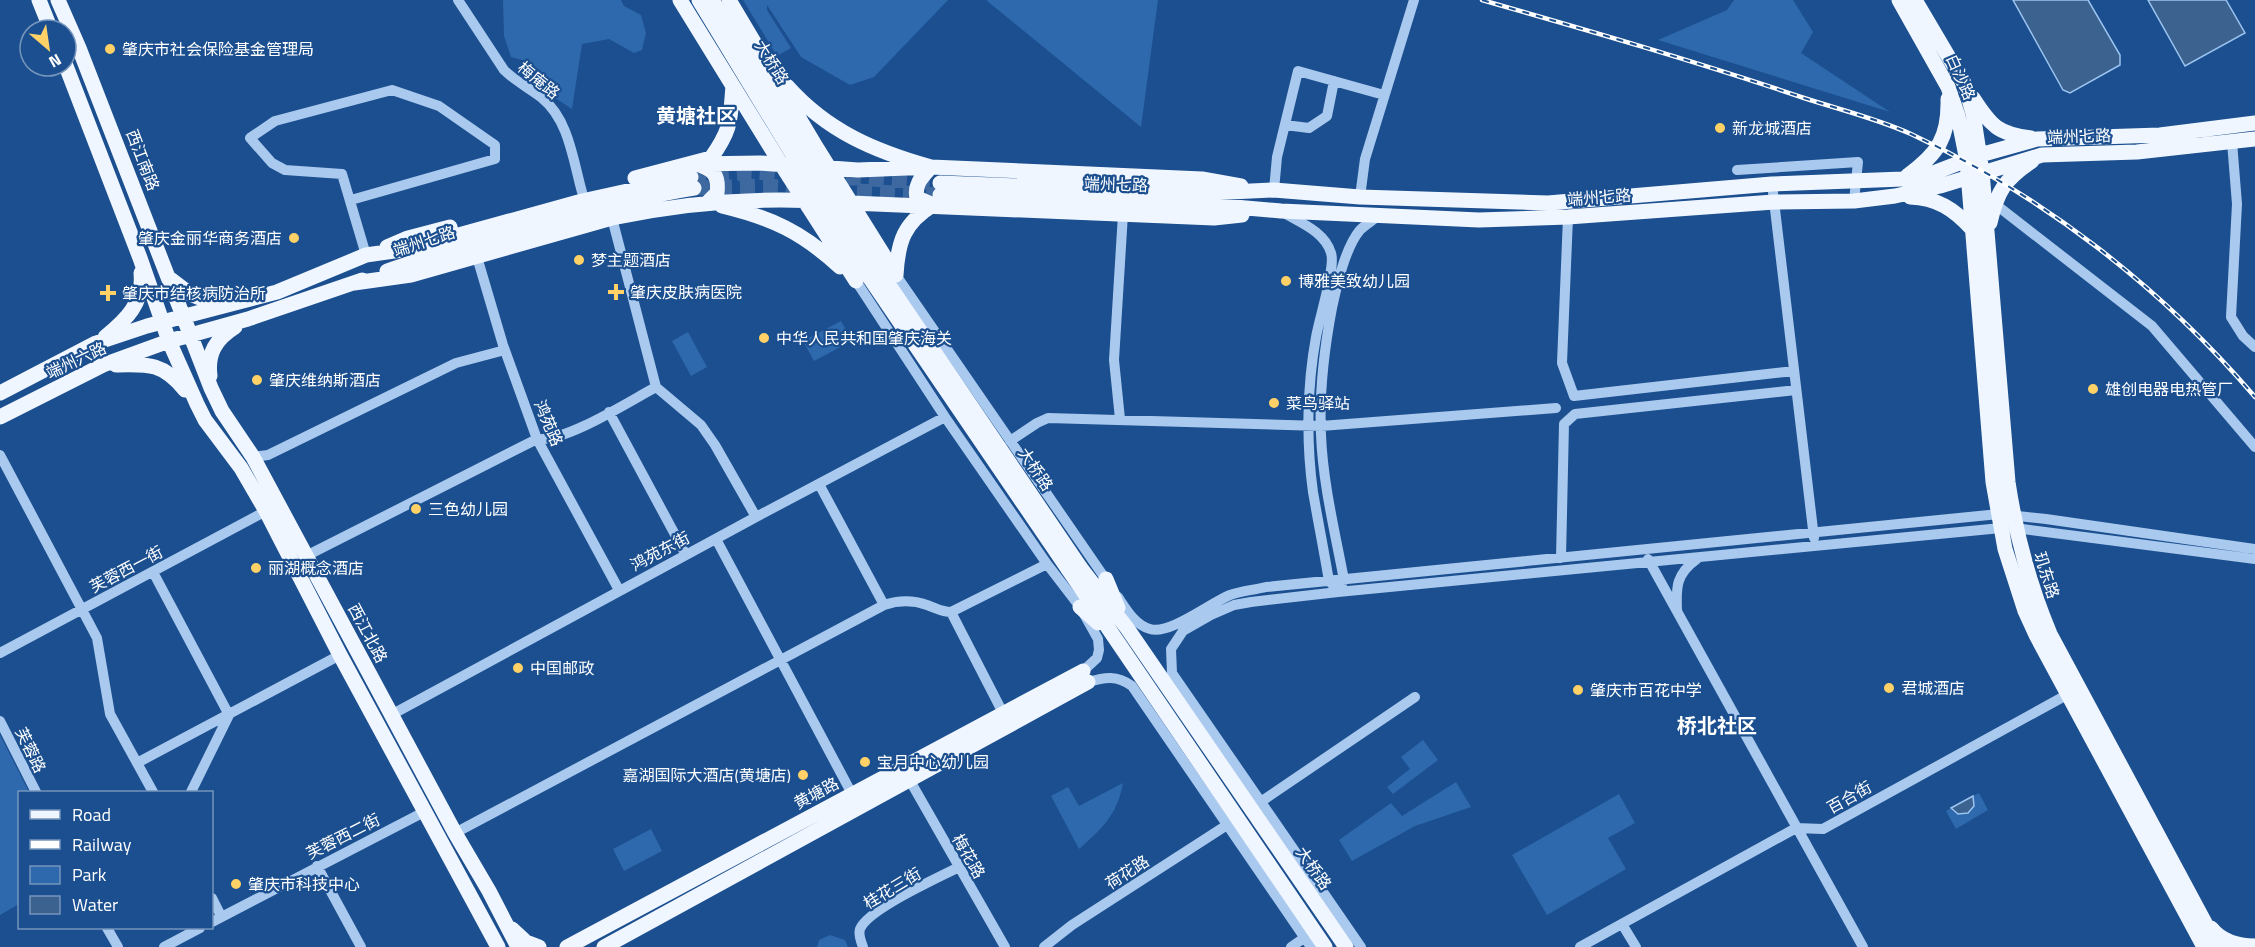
<svg xmlns="http://www.w3.org/2000/svg" width="2255" height="947" font-family="'Titillium Web','Noto Sans SC',sans-serif">
  <rect width="100%" height="100%" fill="#1b4f8f"/>
  <!-- green -->
  <path fill="#2e69ad" d="M 503,0 L 621,0 L 624,6 L 641,15 L 646,33 L 642,50 L 634,53 L 609,39 L 582,44 L 572,109 L 534,84 L 525,70 L 529,62 L 511,57 L 504,36 Z
    M 743,0 L 948,0 L 874,77 L 850,85 L 801,57 L 767,5 L 767,10 L 791,48 L 777,56 Z
    M 986,0 L 1158,0 L 1141,127 Z
    M 1734,0 L 1793,0 L 1813,32 L 1801,53 L 1890,112 L 1658,40 L 1727,10 Z
    M 841,321 L 852,341 L 814,361 L 803,341 Z
    M 688,332 L 707,367 L 691,376 L 672,341 Z
    M 0,735 L 29,792 L 20,792 L 19,904 L 0,915 Z
    M 1423,740 L 1438,760 L 1393,794 L 1387,787 L 1410,769 L 1401,757 Z
    M 1456,782 L 1471,807 L 1415,826 L 1352,861 L 1339,840 L 1391,803 L 1402,816 Z
    M 1123,783 C 1117,815 1103,828 1079,849 L 1051,796 L 1068,787 L 1079,806 Z
    M 1979,793 L 1988,810 L 1956,829 L 1946,811 L 1951,808 L 1954,812 L 1974,801 L 1973,796 Z
    M 1619,794 L 1635,823 L 1608,838 L 1626,869 L 1547,915 L 1512,855 Z
    M 651,829 L 662,851 L 624,871 L 613,849 Z
    M 830,935 L 845,940 L 848,947 L 817,947 L 819,940 Z"/>
  <!-- water -->
  <path fill="#3c6290" stroke="#9cc4f0" stroke-width="1.5" d="M 2013,0 L 2088,0 L 2120,55 L 2120,65 L 2070,93 L 2063,90 Z
    M 2148,0 L 2226,0 L 2245,33 L 2185,66 Z
    M 1973,796 L 1974,806 L 1968,813 L 1958,814 L 1951,808 Z"/>
  <g fill="none" stroke-linecap="round" stroke-linejoin="round">
    <!-- major-tunnel -->
    <path stroke="#3d69a0" stroke-width="15" stroke-dasharray="15 8" stroke-linecap="butt" d="M 823,176 L 940,183
      M 691,177 L 751,172 L 799,175
      M 694,188 L 766,186 L 808,189
      M 834,190 L 940,195"/>
    <!-- minor -->
    <path stroke="#a9c9ee" stroke-width="10" d="M 458,0 L 504,70 C 515,81 529,88 542,98 C 569,120 573,160 582,192
      M 1285,125 L 1309,128 L 1327,116 L 1334,81
      M 2232,142 L 2237,204 L 2231,317 L 2243,336 L 2255,347
      M 1737,170 L 1858,162 L 1854,201
      M 1772,184 L 1814,538
      M 1274,190 L 1277,157 L 1298,71 L 1384,95
      M 1360,197 L 1365,159 L 1414,0
      M 351,200 L 495,159 L 495,145 L 439,106 L 392,90 L 275,121 L 250,138 L 272,163 L 285,170 L 342,174 L 366,255
      M 1995,204 L 2152,326 L 2255,447
      M 1284,213 C 1301,223 1325,232 1331,253 C 1336,267 1319,319 1316,337 C 1307,386 1306,442 1313,492 C 1318,521 1324,551 1329,581 L 1333,585
      M 1568,217 L 1562,363 L 1574,396 L 1794,371
      M 612,218 L 656,387 L 701,425 L 715,445 L 756,517
      M 477,257 L 503,345 L 537,439 L 619,590
      M 896,275 L 1109,584
      M 856,281 L 945,417 L 1047,564 L 1080,607 L 1098,639 L 1099,650 L 1097,658 L 1083,671
      M 609,412 L 686,555
      M 1120,419 L 1114,360 L 1123,214
      M 1010,441 L 1037,423 L 1048,418 L 1321,426 L 1556,408
      M 0,455 L 97,638 L 110,714 L 153,792
      M 253,457 L 268,455 L 456,363 L 505,350
      M 819,484 L 884,605
      M 716,539 L 852,794
      M 306,556 L 537,439 C 566,442 628,402 656,387
      M 1561,558 L 1564,424 L 1575,414 L 1796,390
      M 1648,559 L 1863,947
      M 153,572 L 229,715 L 191,792
      M 1341,586 L 1344,580 C 1335,532 1323,484 1321,435 C 1319,392 1324,350 1332,308 C 1337,285 1345,248 1360,230 C 1365,225 1372,221 1378,216
      M 1118,597 C 1126,609 1135,625 1150,629 C 1170,635 1210,603 1230,595 C 1241,591 1254,590 1266,587 L 1999,514 L 2046,519 L 2255,549
      M 1677,610 C 1676,587 1676,574 1697,559
      M 951,612 L 1003,713
      M 0,653 L 266,511
      M 1088,682 C 1105,677 1117,675 1132,686 L 1311,947
      M 391,715 L 756,517 L 945,417
      M 0,721 L 36,792
      M 137,763 L 340,655
      M 909,779 L 1005,947
      M 1262,801 L 1415,697
      M 455,833 L 884,605 C 899,600 913,600 927,605 C 936,608 942,612 951,612 L 1047,564
      M 317,866 L 361,947
      M 212,898 L 221,916
      M 212,922 L 424,812
      M 1622,924 L 1636,947
      M 107,928 L 118,947
      M 164,947 L 200,928
      M 863,947 C 861,941 858,935 860,929 C 868,909 938,878 959,867
      M 1044,947 L 1072,925 L 1227,825
      M 1291,947 L 1304,938
      M 1361,947 L 1172,673 L 1171,649 L 1183,631 L 1211,615 L 1234,605 L 1251,602 L 1338,592 L 2001,528 L 2015,528 L 2255,559
      M 1580,947 L 1796,828 L 1823,829 L 2072,692"/>
    <!-- major -->
    <path stroke="#f0f6ff" stroke-width="15" d="M 39,0 L 51,30
      M 58,0 L 79,48 L 211,388 L 222,411 L 253,457 L 455,833 L 489,891 L 518,947
      M 680,0 L 781,164 L 856,281
      M 729,0 L 815,145 L 896,275
      M 1899,0 L 1948,87 L 1958,116 L 1967,161 L 1993,482 L 2005,549 L 2025,611 L 2036,635 L 2204,947
      M 1915,0 L 1964,83 L 1973,113 L 1982,172 L 2008,482 C 2016,535 2029,584 2050,634 L 2218,947
      M 66,66 L 140,258 L 169,341 L 197,404 L 205,420 L 241,468 L 266,511 L 340,655 L 498,947
      M 787,86 C 827,131 874,151 931,167 C 922,177 914,184 917,198 L 931,204
      M 1973,98 C 1991,126 1998,134 2031,138
      M 695,164 L 760,163 L 858,170 L 931,167 L 1202,179 L 1241,186
      M 697,164 C 714,170 719,175 717,193 L 708,202
      M 1907,176 C 1938,154 1949,137 1948,99
      M 635,178 L 711,158 C 732,128 730,121 733,86
      M 940,183 L 1209,193 L 1274,190 L 1360,197 L 1548,203 L 1772,184 L 1903,179 L 1928,175 L 1980,155 L 2037,139 L 2160,135 L 2255,123
      M 940,195 L 1212,205 L 1281,211 L 1479,220 L 1568,217 L 1774,202 L 1854,201 L 1895,196 L 1940,186 L 2042,155 L 2137,152 L 2255,139
      M 1910,197 C 1937,198 1954,209 1972,229
      M 722,206 C 772,218 802,232 840,267
      M 1990,223 C 1997,191 2005,179 2032,161
      M 387,247 L 408,238 L 450,227
      M 387,271 C 439,253 493,239 546,224 C 595,210 643,196 694,188
      M 896,275 C 898,241 904,223 933,205
      M 169,278 L 190,294 L 220,306
      M 354,283 L 411,275 L 612,218 C 691,201 770,196 851,203 L 1214,218 L 1242,215
      M 105,337 C 126,320 144,303 141,273
      M 116,365 C 149,364 163,363 185,390
      M 210,376 C 207,353 216,339 235,327
      M 0,393 L 96,343 L 147,326 L 277,292 L 366,255 L 408,249 L 582,201 L 691,177
      M 0,417 L 103,365 L 169,341 L 248,319 L 362,280
      M 1080,567 L 1127,628 L 1346,947
      M 1068,569 L 1325,947
      M 1106,579 L 1118,608
      M 1080,607 L 1098,623
      M 2211,928 C 2222,942 2238,946 2255,946
      M 512,929 L 526,942 L 539,947
      M 567,947 L 1083,671
      M 604,947 L 1088,682"/>
    <defs>
      <path id="rail" d="M 1482,0 C 1590,31 1698,62 1804,98 C 1838,109 1878,119 1911,134 C 2042,195 2161,287 2255,397"/>
    </defs>
    <!-- rail casing -->
    <use href="#rail" stroke="#fff" stroke-width="4.5"/>
    <!-- rail -->
    <use href="#rail" stroke="#1b4f8f" stroke-width="2" stroke-dasharray="7" stroke-linecap="butt"/>
    <!-- major-bridge -->
    <path stroke="#f0f6ff" stroke-width="15" d="M 699,0 L 850,249 L 1068,569
      M 712,0 L 872,260 L 1080,567"/>
  </g>
  <!-- markers -->
  <g fill="#ffd166" stroke="#1b4f8f" stroke-width="2">
    <circle cx="110" cy="49" r="6"/>
    <circle cx="1720" cy="128" r="6"/>
    <circle cx="294" cy="238" r="6"/>
    <circle cx="579" cy="260" r="6"/>
    <circle cx="1286" cy="281" r="6"/>
    <path d="M613 283h6v6h6v6h-6v6h-6v-6h-6v-6h6z"/>
    <path d="M105 284h6v6h6v6h-6v6h-6v-6h-6v-6h6z"/>
    <circle cx="764" cy="338" r="6"/>
    <circle cx="257" cy="380" r="6"/>
    <circle cx="2093" cy="389" r="6"/>
    <circle cx="1274" cy="403" r="6"/>
    <circle cx="416" cy="509" r="6"/>
    <circle cx="256" cy="568" r="6"/>
    <circle cx="518" cy="668" r="6"/>
    <circle cx="1889" cy="688" r="6"/>
    <circle cx="1578" cy="690" r="6"/>
    <circle cx="865" cy="762" r="6"/>
    <circle cx="803" cy="775" r="6"/>
    <circle cx="236" cy="884" r="6"/>
  </g>
  <g text-anchor="middle" dominant-baseline="central" stroke-width="4.5" stroke-linejoin="round" paint-order="stroke">
    <!-- poi labels -->
    <g font-size="16" fill="#fff" stroke="#1b4f8f" text-anchor="start">
      <text x="122" y="49">肇庆市社会保险基金管理局</text>
      <text x="1732" y="128">新龙城酒店</text>
      <text x="282" y="238" text-anchor="end">肇庆金丽华商务酒店</text>
      <text x="591" y="260">梦主题酒店</text>
      <text x="1298" y="281">博雅美致幼儿园</text>
      <text x="630" y="292">肇庆皮肤病医院</text>
      <text x="122" y="293">肇庆市结核病防治所</text>
      <text x="776" y="338">中华人民共和国肇庆海关</text>
      <text x="269" y="380">肇庆维纳斯酒店</text>
      <text x="2105" y="389">雄创电器电热管厂</text>
      <text x="1286" y="403">菜鸟驿站</text>
      <text x="428" y="509">三色幼儿园</text>
      <text x="268" y="568">丽湖概念酒店</text>
      <text x="530" y="668">中国邮政</text>
      <text x="1901" y="688">君城酒店</text>
      <text x="1590" y="690">肇庆市百花中学</text>
      <text x="877" y="762">宝月中心幼儿园</text>
      <text x="791" y="775" text-anchor="end">嘉湖国际大酒店(黄塘店)</text>
      <text x="248" y="884">肇庆市科技中心</text>
    </g>
    <!-- street labels -->
    <g font-size="16" fill="#fff" stroke="#1b4f8f">
      <text transform="translate(772 62) rotate(58)">大桥路</text>
      <text transform="translate(1961 77) rotate(66)">白沙路</text>
      <text transform="translate(539 80) rotate(39)">梅庵路</text>
      <text transform="translate(2079 136) rotate(-2)">端州七路</text>
      <text transform="translate(143 160) rotate(69)">西江南路</text>
      <text transform="translate(1116 184) rotate(2)">端州七路</text>
      <text transform="translate(1599 197) rotate(-4)">端州七路</text>
      <text transform="translate(424 241) rotate(-18)">端州七路</text>
      <text transform="translate(76 360) rotate(-25)">端州六路</text>
      <text transform="translate(549 423) rotate(67)">鸿苑路</text>
      <text transform="translate(1036 469) rotate(56)">大桥路</text>
      <text transform="translate(660 551) rotate(-28)">鸿苑东街</text>
      <text transform="translate(126 569) rotate(-28)">芙蓉西一街</text>
      <text transform="translate(2047 575) rotate(72)">玑东路</text>
      <text transform="translate(368 633) rotate(62)">西江北路</text>
      <text transform="translate(31 750) rotate(64)">芙蓉路</text>
      <text transform="translate(816 793) rotate(-28)">黄塘路</text>
      <text transform="translate(1849 797) rotate(-29)">百合街</text>
      <text transform="translate(343 836) rotate(-27)">芙蓉西二街</text>
      <text transform="translate(969 856) rotate(60)">梅花路</text>
      <text transform="translate(1314 868) rotate(55)">大桥路</text>
      <text transform="translate(1127 872) rotate(-33)">荷花路</text>
      <text transform="translate(892 888) rotate(-31)">桂花三街</text>
    </g>
    <!-- quarter labels -->
    <g font-size="20" font-weight="bold" fill="#fff" stroke="#1b4f8f">
      <text x="696" y="115">黄塘社区</text>
      <text x="1717" y="725">桥北社区</text>
    </g>
  </g>
  <!-- legend -->
  <rect x="18" y="791" width="195" height="138" fill="#1b4f8f" stroke="#7695bc" stroke-width="1.5"/>
  <rect x="30" y="810" width="30" height="9" fill="#f0f6ff" stroke="#7695bc" stroke-width="1.5"/>
  <text x="72" y="821" font-size="18" fill="#ffffff">Road</text>
  <rect x="30" y="840" width="30" height="9" fill="#ffffff" stroke="#7695bc" stroke-width="1.5"/>
  <text x="72" y="851" font-size="18" fill="#ffffff">Railway</text>
  <rect x="30" y="866" width="30" height="18" fill="#2e69ad" stroke="#7695bc" stroke-width="1.5"/>
  <text x="72" y="881" font-size="18" fill="#ffffff">Park</text>
  <rect x="30" y="896" width="30" height="18" fill="#3c6290" stroke="#7695bc" stroke-width="1.5"/>
  <text x="72" y="911" font-size="18" fill="#ffffff">Water</text>
  <!-- north arrow -->
  <g transform="translate(48 48) rotate(151)"><circle r="28" fill="#1b4f8f" stroke="#7695bc" stroke-width="1.5"/>
  <path d="M0-4.5L10 22L0 15L-10 22Z" fill="#ffd166"/>
  <text y="-9" font-size="16" font-weight="bold" text-anchor="middle" fill="#ffffff">N</text>
  </g>
</svg>
